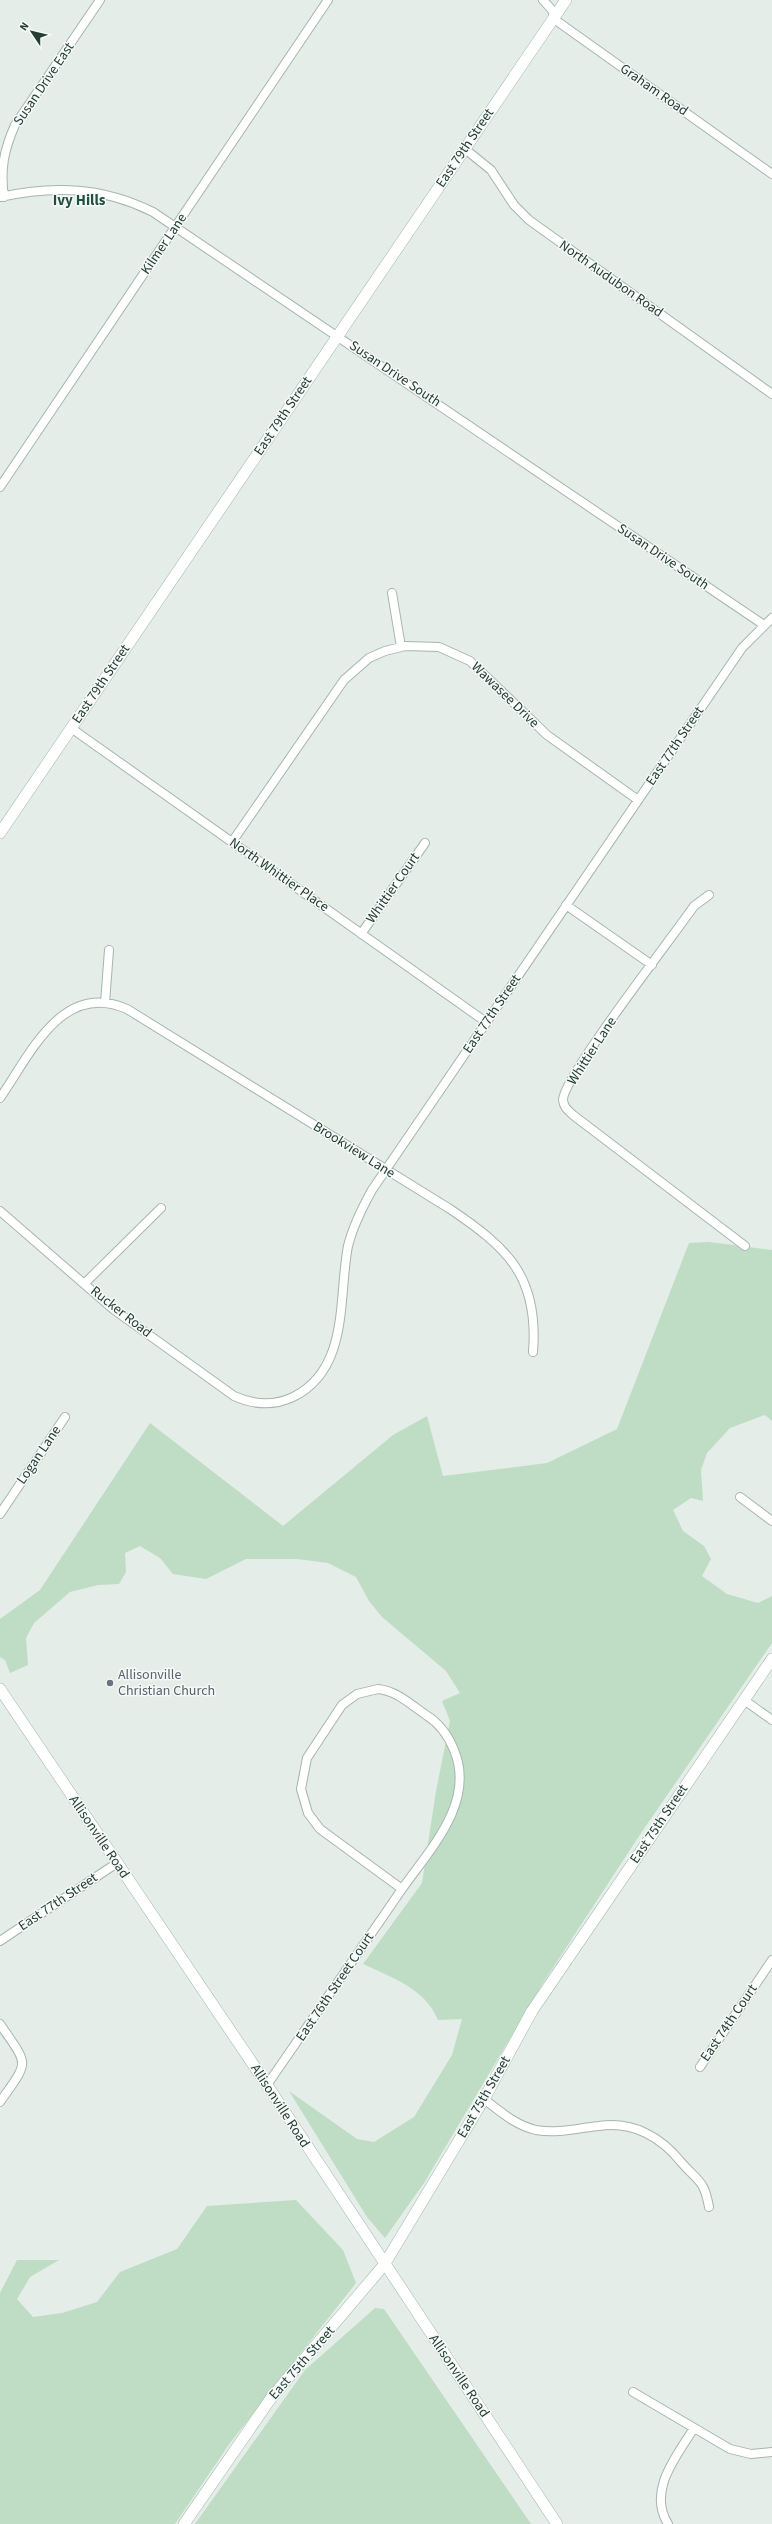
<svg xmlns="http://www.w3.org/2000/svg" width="772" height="2524" font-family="'Source Sans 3',sans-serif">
  <rect width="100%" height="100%" fill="#e4ede8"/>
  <!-- green -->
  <path fill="#bfddc4" d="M 709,1242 L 772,1250 L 772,1421 L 765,1415 L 730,1428 L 707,1453 L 701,1470 L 703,1501 L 691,1498 L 673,1510 L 683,1531 L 704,1546 L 711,1559 L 702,1576 L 727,1594 L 758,1603 L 772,1596 L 772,1643 L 641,1833 L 543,1983 L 424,2183 L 385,2238 L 367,2217 L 289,2091 L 357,2139 L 374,2142 L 414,2117 L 452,2055 L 462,2019 L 438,2020 C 425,1988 392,1978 363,1964 L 422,1883 L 436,1791 L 450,1721 L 442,1701 L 460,1693 L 446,1671 L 382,1617 L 369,1601 L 356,1577 L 328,1563 L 297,1559 L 246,1559 L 206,1579 L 173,1574 L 160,1558 L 140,1546 L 125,1553 L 126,1572 L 119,1584 L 98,1585 L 70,1592 L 34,1623 L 26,1638 L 28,1665 L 10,1673 L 5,1660 L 0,1657 L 0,1619 L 40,1590 L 150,1423 L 283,1526 L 393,1435 L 427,1416 L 443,1476 L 547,1463 L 617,1429 L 689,1243 Z
    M 296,2200 L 343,2250 L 356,2283 L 230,2443 L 175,2524 L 0,2524 L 0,2293 L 17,2260 L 59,2260 L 30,2277 L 17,2299 L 33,2317 L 62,2313 L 97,2302 L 120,2272 L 177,2249 L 207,2206 Z
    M 375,2308 L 384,2309 L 531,2524 L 195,2524 L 305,2370 Z"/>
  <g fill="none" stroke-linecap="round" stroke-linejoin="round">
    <defs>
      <path id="street" d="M 543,0 L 552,10 L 554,19 L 772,174
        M 465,149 L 491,170 L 514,205 L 529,220 L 772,394
        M 0,197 C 54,185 103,187 153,212 L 764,625
        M 4,197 C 0,169 4,150 15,125 L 100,0
        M 0,487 L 328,0
        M 392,593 L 401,647
        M 71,728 L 486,1022
        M 232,842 L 344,680 L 369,658 L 385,651 L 405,646 L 439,647 L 470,661 L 547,735 L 638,800
        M 709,895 L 694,906 C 675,934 562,1079 563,1100 C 564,1108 568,1110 573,1115 L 745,1246
        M 566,905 L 652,965
        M 361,934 L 425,843
        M 105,1003 L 109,950
        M 0,1098 C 30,1055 62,980 127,1009 L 450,1209 C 508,1248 539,1277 533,1352
        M 0,1211 L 113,1309 L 234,1396 C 254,1405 274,1406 293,1397 C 350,1369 338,1297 348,1246 C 353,1226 362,1208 372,1190 L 742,648 L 772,618
        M 85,1283 L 161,1208
        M 740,1497 L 772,1521
        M 0,1514 L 65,1417
        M 378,1689 C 397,1691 410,1704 426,1715 C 439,1723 448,1735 454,1750 C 476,1802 430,1849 402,1889 L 320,1829 L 308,1813 L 301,1789 L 307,1758 L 342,1705 L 357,1694 Z
        M 744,1700 L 772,1720
        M 0,1941 L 117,1863
        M 0,2024 C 29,2067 30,2059 0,2102
        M 700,2067 L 772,1960
        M 267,2085 L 402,1889
        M 484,2099 C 501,2112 515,2125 536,2130 C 558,2134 578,2128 599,2126 C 633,2121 661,2137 681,2162 C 698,2182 704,2179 709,2207
        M 633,2392 L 730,2449 L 751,2454 L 772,2452
        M 668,2524 C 647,2490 677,2456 694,2428"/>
      <path id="secondary" d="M 0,833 L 566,0
        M 0,1689 L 267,2085 L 557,2524
        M 184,2524 L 271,2398 L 384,2265 L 484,2099 L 532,2011 L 772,1659"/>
    </defs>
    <!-- street casing -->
    <use href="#street" stroke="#a7b5af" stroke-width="10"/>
    <!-- secondary casing -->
    <use href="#secondary" stroke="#a3b8af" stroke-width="12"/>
    <!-- street -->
    <use href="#street" stroke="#fff" stroke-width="8"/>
    <!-- secondary -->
    <use href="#secondary" stroke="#fff" stroke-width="11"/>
  </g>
  <!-- markers -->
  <circle fill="#6b7280" stroke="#f5f9f7" stroke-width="1.5" cx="110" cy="1683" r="4"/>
  <g text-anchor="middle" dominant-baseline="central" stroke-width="3" stroke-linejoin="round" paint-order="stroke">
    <!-- street labels -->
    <g font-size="14" fill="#253e35" stroke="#f5f9f7">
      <text transform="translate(44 84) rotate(-56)">Susan Drive East</text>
      <text transform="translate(654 90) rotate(35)">Graham Road</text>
      <text transform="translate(465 148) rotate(-56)">East 79th Street</text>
      <text transform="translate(164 244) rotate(-56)">Kilmer Lane</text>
      <text transform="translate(611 279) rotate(35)">North Audubon Road</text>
      <text transform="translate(395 374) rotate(34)">Susan Drive South</text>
      <text transform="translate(283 416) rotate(-56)">East 79th Street</text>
      <text transform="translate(663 557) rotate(34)">Susan Drive South</text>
      <text transform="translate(101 684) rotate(-56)">East 79th Street</text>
      <text transform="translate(505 695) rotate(44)">Wawasee Drive</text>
      <text transform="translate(675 746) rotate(-56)">East 77th Street</text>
      <text transform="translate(279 875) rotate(35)">North Whittier Place</text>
      <text transform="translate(393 888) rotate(-55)">Whittier Court</text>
      <text transform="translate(492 1014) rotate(-56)">East 77th Street</text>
      <text transform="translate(592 1051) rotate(-57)">Whittier Lane</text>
      <text transform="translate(354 1150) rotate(32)">Brookview Lane</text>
      <text transform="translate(121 1312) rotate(38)">Rucker Road</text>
      <text transform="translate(39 1455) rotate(-56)">Logan Lane</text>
      <text transform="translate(659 1824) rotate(-56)">East 75th Street</text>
      <text transform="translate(99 1837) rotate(56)">Allisonville Road</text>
      <text transform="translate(58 1902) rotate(-34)">East 77th Street</text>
      <text transform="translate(335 1987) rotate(-56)">East 76th Street Court</text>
      <text transform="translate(729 2023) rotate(-56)">East 74th Court</text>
      <text transform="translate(484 2097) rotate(-60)">East 75th Street</text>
      <text transform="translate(280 2106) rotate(57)">Allisonville Road</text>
      <text transform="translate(302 2363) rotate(-49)">East 75th Street</text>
      <text transform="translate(459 2376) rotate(56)">Allisonville Road</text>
    </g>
    <!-- worship labels -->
    <g font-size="14" fill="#5b616d" stroke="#f5f9f7" text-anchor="start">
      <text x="118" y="1675">Allisonville<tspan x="118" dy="16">Christian Church</tspan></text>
    </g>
    <!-- neighbourhood labels -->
    <g font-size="15" font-weight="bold" fill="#214f40" stroke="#f5f9f7">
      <text x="79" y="200">Ivy Hills</text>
    </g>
  </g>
  <!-- north arrow -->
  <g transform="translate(32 32) rotate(305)" stroke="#f5f9f7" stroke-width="3" paint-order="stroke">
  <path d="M0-3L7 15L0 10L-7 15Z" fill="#253e35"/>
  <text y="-6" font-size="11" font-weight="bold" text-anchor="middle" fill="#253e35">N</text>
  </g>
</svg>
